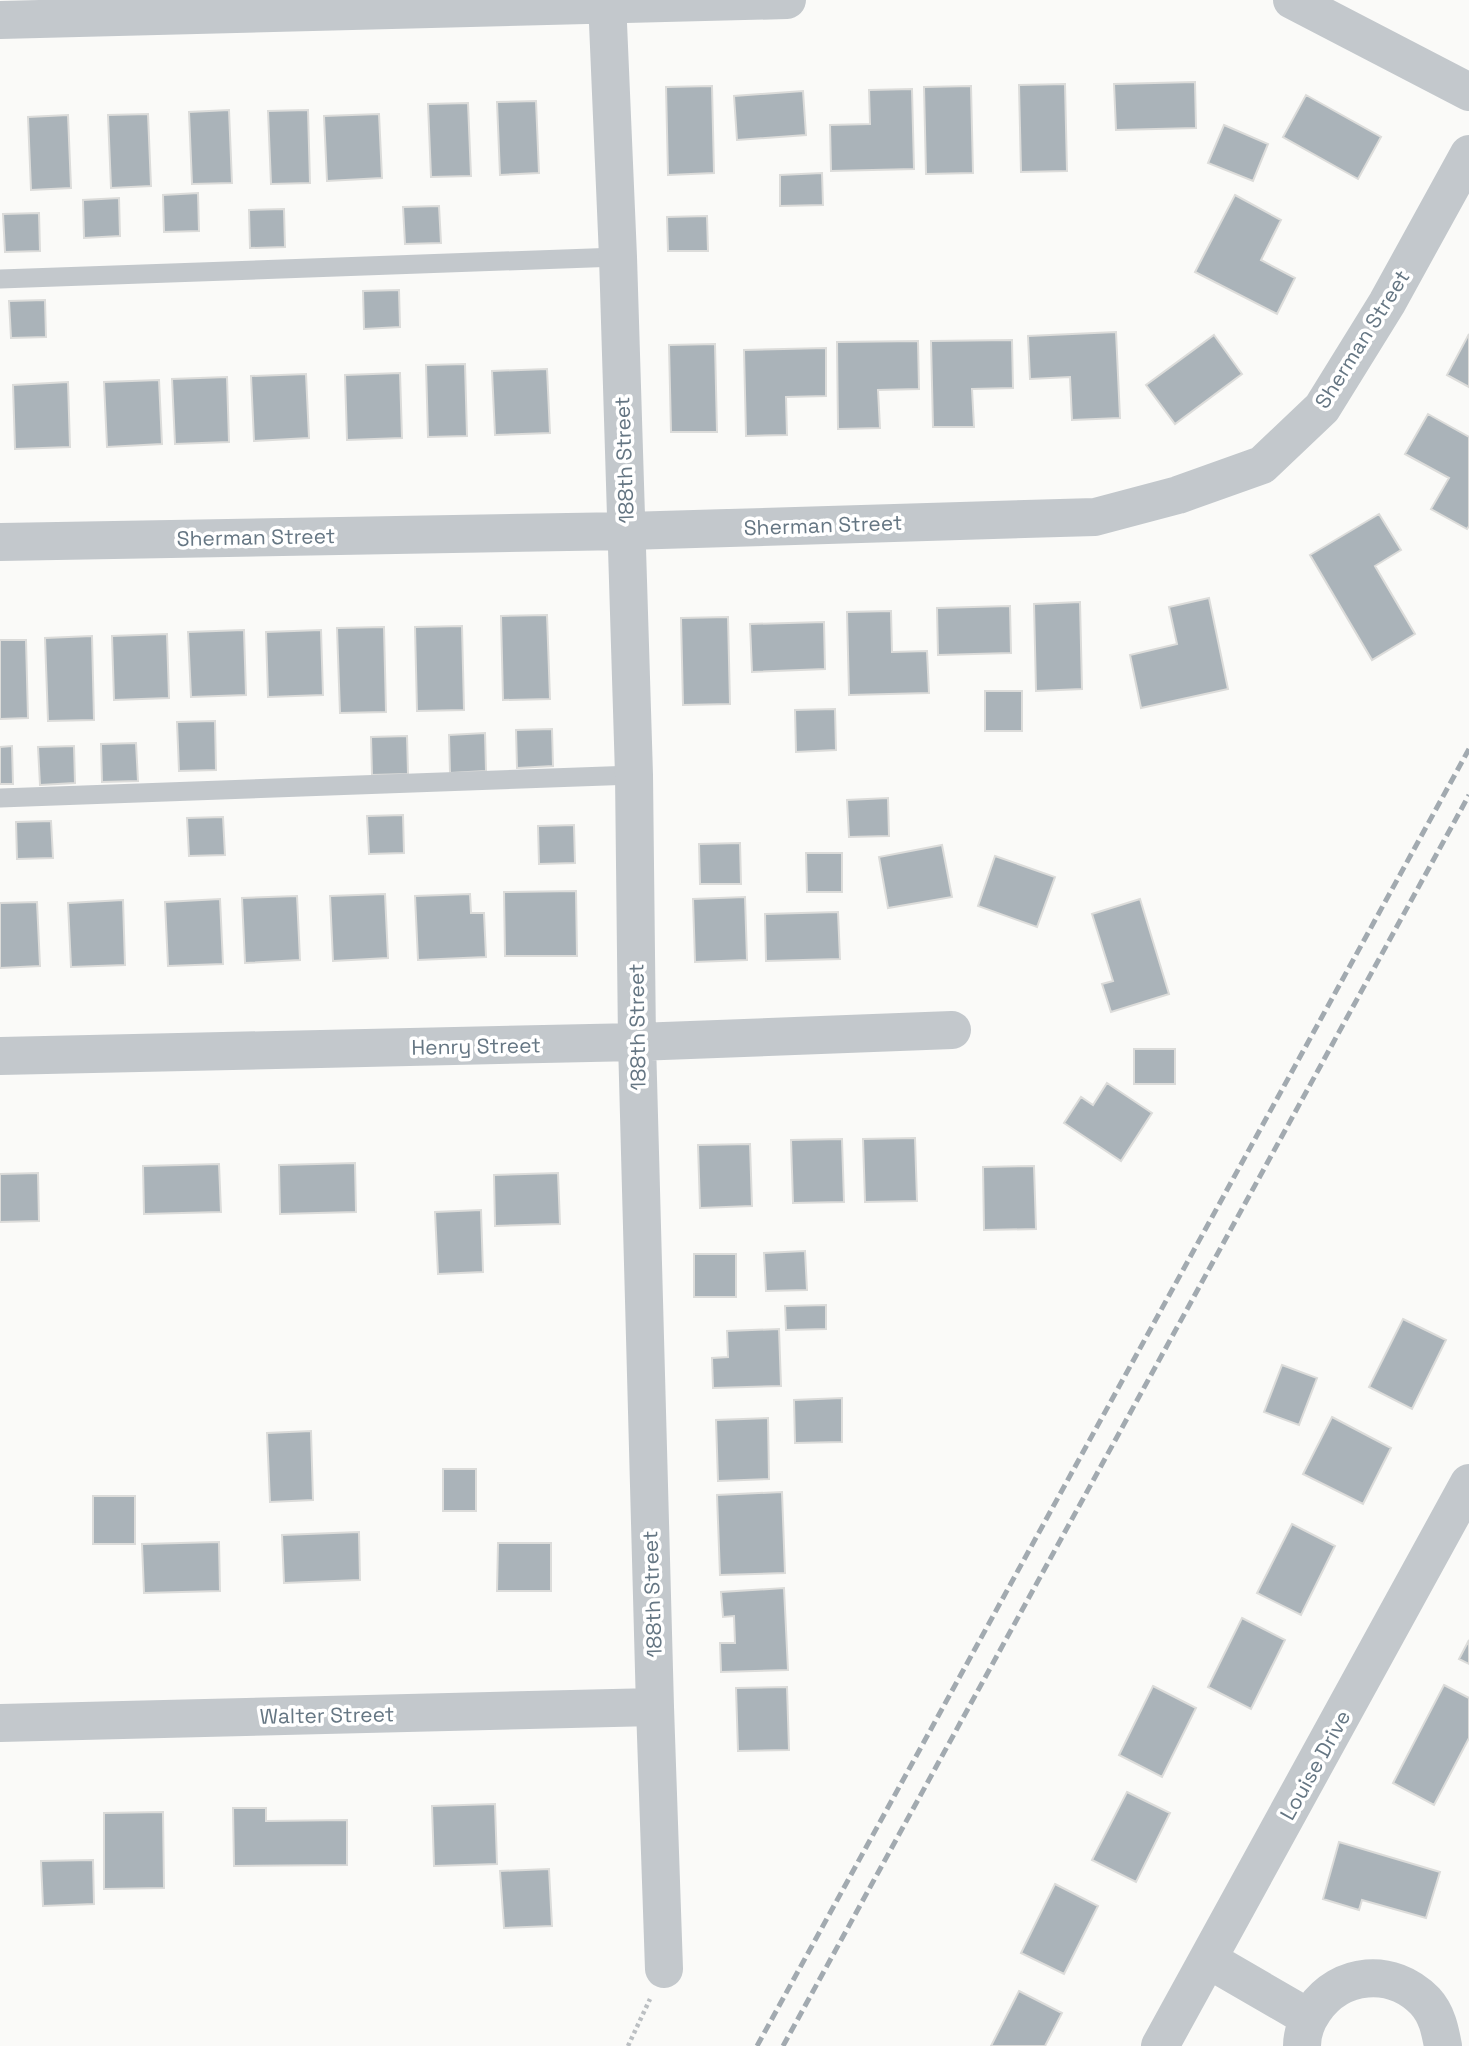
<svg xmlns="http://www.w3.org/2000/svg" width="1469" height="2046" font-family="'Space Grotesk',sans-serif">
  <rect width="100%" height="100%" fill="#fafaf8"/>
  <!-- building -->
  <path fill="#aab3b9" stroke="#dcdcda" stroke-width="2" d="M 1195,82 L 1196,128 L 1116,130 L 1114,84 Z
    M 1065,84 L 1067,171 L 1021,172 L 1019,85 Z
    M 712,86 L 714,173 L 668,175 L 666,87 Z
    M 971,86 L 973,173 L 926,174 L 924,87 Z
    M 912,89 L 914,169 L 831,171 L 830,125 L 870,124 L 869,90 Z
    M 803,91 L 806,135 L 737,140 L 734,96 Z
    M 1306,95 L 1381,137 L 1358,179 L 1283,137 Z
    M 536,101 L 539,173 L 500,175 L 497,102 Z
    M 468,103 L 471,176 L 431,177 L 428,104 Z
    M 229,110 L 232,183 L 192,184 L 189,112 Z
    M 308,110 L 310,183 L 271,184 L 268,111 Z
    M 148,114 L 151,186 L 111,188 L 108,115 Z
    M 379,114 L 382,178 L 327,181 L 324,116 Z
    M 68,115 L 71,188 L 31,190 L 28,117 Z
    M 1224,125 L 1268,144 L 1253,181 L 1208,163 Z
    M 822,173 L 823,205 L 780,206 L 780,175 Z
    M 198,193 L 199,231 L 164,232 L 163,195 Z
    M 1235,195 L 1281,220 L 1261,260 L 1295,278 L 1277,314 L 1195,272 Z
    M 119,198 L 120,236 L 84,238 L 83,200 Z
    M 439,206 L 441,243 L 405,244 L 403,207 Z
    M 284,209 L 285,247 L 250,248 L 249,210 Z
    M 39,213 L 40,251 L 5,252 L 3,214 Z
    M 707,216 L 708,251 L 668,251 L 667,217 Z
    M 399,290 L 400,327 L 364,329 L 363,291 Z
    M 45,300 L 46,337 L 11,338 L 9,301 Z
    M 1116,332 L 1120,418 L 1072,420 L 1070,377 L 1030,379 L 1028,336 Z
    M 1469,334 L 1469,387 L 1447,375 Z
    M 1214,335 L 1242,374 L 1175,424 L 1146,385 Z
    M 1012,340 L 1013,388 L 972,389 L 974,427 L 933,427 L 931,341 Z
    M 918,341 L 919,389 L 878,390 L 880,428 L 838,429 L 837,342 Z
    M 715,344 L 717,432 L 671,432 L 669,345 Z
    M 826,348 L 826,396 L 786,397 L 787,435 L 746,436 L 744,350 Z
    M 465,364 L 467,436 L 428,437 L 426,365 Z
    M 547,369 L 550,433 L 495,435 L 492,371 Z
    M 400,373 L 402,438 L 347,440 L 345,375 Z
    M 306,374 L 309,438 L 254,441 L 251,376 Z
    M 227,377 L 229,442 L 175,444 L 172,379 Z
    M 159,380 L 162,444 L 107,447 L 104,382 Z
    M 68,382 L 70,447 L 15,449 L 13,385 Z
    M 1428,414 L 1469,437 L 1469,526 L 1467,529 L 1431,509 L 1449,478 L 1405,454 Z
    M 1379,514 L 1401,550 L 1375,566 L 1415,634 L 1372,660 L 1310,555 Z
    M 1209,598 L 1228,689 L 1141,708 L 1130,655 L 1177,644 L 1169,607 Z
    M 1080,602 L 1082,689 L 1036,691 L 1034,604 Z
    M 1010,606 L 1011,653 L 938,655 L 937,608 Z
    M 891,611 L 892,652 L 927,651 L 929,693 L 849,695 L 847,612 Z
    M 547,615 L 550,699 L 503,700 L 501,616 Z
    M 728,617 L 730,704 L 683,705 L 681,618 Z
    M 824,622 L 825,669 L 752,672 L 750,624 Z
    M 462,626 L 464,710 L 417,711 L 415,627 Z
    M 384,627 L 386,712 L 340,713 L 337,628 Z
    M 244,630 L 246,695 L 191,697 L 188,632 Z
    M 321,630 L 323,695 L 268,697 L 266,632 Z
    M 167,634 L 169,698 L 114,700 L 112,636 Z
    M 92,636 L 94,720 L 48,721 L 45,638 Z
    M 0,640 L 26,640 L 28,718 L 0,719 Z
    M 985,691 L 1022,691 L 1022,731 L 985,731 Z
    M 835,709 L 836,750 L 796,752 L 795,710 Z
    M 215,721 L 216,770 L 179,771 L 177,722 Z
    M 552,729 L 553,766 L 517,768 L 516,730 Z
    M 485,733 L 486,771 L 450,773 L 449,735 Z
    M 407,736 L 408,774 L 372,775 L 371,737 Z
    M 136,743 L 138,781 L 102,782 L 101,744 Z
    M 12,746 L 13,784 L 0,784 L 0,747 Z
    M 74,746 L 75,783 L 40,785 L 38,747 Z
    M 888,798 L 889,836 L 849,837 L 847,800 Z
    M 403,815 L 404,853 L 369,854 L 367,816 Z
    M 223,817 L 225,855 L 189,856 L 187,818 Z
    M 51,821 L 53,858 L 17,859 L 16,822 Z
    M 574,825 L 575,863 L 539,864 L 538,826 Z
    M 740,843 L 741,884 L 700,884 L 699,844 Z
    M 942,845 L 952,897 L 888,908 L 879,857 Z
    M 806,853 L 842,853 L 842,892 L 807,892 Z
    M 995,856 L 1055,877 L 1037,927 L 978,906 Z
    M 576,891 L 577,956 L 505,956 L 504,892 Z
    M 385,894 L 388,958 L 333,961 L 330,896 Z
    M 470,894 L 471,913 L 484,913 L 486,957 L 418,960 L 415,896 Z
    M 297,896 L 300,960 L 245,963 L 242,898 Z
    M 745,897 L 747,960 L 695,962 L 693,899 Z
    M 220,899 L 223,964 L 168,966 L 165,902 Z
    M 1140,899 L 1169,994 L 1111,1012 L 1102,984 L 1113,981 L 1092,914 Z
    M 123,900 L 125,965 L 71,967 L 68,903 Z
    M 37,902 L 40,966 L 0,968 L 0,903 Z
    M 838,912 L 840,959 L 766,961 L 765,914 Z
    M 1134,1049 L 1175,1049 L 1175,1084 L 1134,1084 Z
    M 1107,1083 L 1152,1113 L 1121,1161 L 1064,1123 L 1081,1097 L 1093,1105 Z
    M 915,1138 L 917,1201 L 865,1202 L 863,1139 Z
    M 842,1139 L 844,1202 L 793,1203 L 791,1140 Z
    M 750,1144 L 752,1206 L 700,1208 L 698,1145 Z
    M 355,1163 L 356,1212 L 280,1214 L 279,1165 Z
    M 219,1164 L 221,1212 L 144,1214 L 143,1166 Z
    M 1034,1166 L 1036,1229 L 984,1230 L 983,1167 Z
    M 38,1173 L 39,1221 L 0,1222 L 0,1174 Z
    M 558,1173 L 560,1224 L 495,1226 L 494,1175 Z
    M 481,1210 L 483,1272 L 438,1274 L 435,1212 Z
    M 805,1251 L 807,1290 L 766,1291 L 764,1253 Z
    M 694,1254 L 736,1254 L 736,1297 L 694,1297 Z
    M 826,1305 L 826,1329 L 786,1330 L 785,1306 Z
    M 1403,1319 L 1446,1340 L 1412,1409 L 1369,1387 Z
    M 779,1329 L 781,1386 L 713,1388 L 712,1358 L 728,1357 L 727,1331 Z
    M 1282,1365 L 1317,1378 L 1299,1425 L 1264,1412 Z
    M 842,1398 L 842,1442 L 795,1443 L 794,1400 Z
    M 1332,1417 L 1391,1448 L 1363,1504 L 1303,1474 Z
    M 768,1418 L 769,1479 L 718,1481 L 716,1420 Z
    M 311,1431 L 313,1500 L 270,1502 L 267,1433 Z
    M 443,1469 L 476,1469 L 476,1511 L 443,1511 Z
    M 782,1492 L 785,1573 L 720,1575 L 717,1495 Z
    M 93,1496 L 135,1496 L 135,1544 L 93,1544 Z
    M 1292,1524 L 1335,1546 L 1301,1615 L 1257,1593 Z
    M 359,1532 L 360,1580 L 284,1583 L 282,1535 Z
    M 219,1542 L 220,1591 L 144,1593 L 142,1544 Z
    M 498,1543 L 551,1543 L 551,1591 L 497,1591 Z
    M 784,1588 L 788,1670 L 721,1672 L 720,1643 L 735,1643 L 734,1616 L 723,1617 L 721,1592 Z
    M 1242,1618 L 1285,1640 L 1251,1709 L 1208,1687 Z
    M 1469,1640 L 1469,1664 L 1459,1659 Z
    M 1444,1685 L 1469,1698 L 1469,1738 L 1434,1805 L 1393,1783 Z
    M 1153,1686 L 1196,1708 L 1162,1777 L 1119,1755 Z
    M 787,1687 L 789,1750 L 738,1751 L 736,1688 Z
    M 1127,1792 L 1170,1813 L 1136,1882 L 1092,1860 Z
    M 495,1804 L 497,1864 L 434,1866 L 432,1806 Z
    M 233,1808 L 266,1808 L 266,1821 L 347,1820 L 347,1865 L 234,1866 Z
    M 163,1812 L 164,1888 L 104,1889 L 104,1813 Z
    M 1339,1842 L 1440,1872 L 1426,1918 L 1362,1900 L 1359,1910 L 1323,1899 Z
    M 93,1860 L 94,1904 L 43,1906 L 41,1861 Z
    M 549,1869 L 552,1926 L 504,1928 L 500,1871 Z
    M 1055,1884 L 1098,1906 L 1064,1974 L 1021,1953 Z
    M 1019,1991 L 1062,2013 L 1045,2046 L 991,2046 Z"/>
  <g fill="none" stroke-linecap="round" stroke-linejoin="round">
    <!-- path -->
    <path stroke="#bbbfc2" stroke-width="4.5" stroke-dasharray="3.5 3.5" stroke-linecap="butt" d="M 628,2046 L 650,1999"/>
    <!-- lane -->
    <path stroke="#c3c8cc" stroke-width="19" d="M 0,279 L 618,257
      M 0,798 L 634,775"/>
    <!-- street -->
    <path stroke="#c3c8cc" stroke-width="38" d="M 607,0 L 618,257 L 634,775 L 637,1042 L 655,1707 L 664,1969
      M 1292,0 L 1469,92
      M 0,20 L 787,0
      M 0,542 L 627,531 L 1095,517 L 1178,495 L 1262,465 L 1322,408 L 1387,303 L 1469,154
      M 0,1056 L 637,1042 L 952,1030
      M 0,1723 L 655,1707
      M 1209,1960 L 1309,2018
      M 1160,2046 L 1469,1483
      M 1302,2046 C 1302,2034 1307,2020 1314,2010 C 1340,1972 1392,1967 1425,2001 C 1437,2014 1440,2030 1443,2046"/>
    <!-- rail -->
    <path stroke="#a2aab0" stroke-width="5" stroke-dasharray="10 5" stroke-linecap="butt" d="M 757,2046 L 1469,749
      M 783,2046 L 1469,795"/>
  </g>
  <g text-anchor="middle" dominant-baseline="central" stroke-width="7" stroke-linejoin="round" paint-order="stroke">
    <!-- street labels -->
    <g font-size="21" fill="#657683" stroke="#fff">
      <text transform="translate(1362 339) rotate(-58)">Sherman Street</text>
      <text transform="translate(624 460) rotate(-92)">188th Street</text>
      <text transform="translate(823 525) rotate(-2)">Sherman Street</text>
      <text transform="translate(256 537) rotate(-1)">Sherman Street</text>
      <text transform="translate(637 1027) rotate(-91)">188th Street</text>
      <text transform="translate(476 1046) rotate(-1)">Henry Street</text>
      <text transform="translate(652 1594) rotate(-92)">188th Street</text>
      <text transform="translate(327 1715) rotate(-1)">Walter Street</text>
      <text transform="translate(1315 1765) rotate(-61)">Louise Drive</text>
    </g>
  </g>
</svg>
